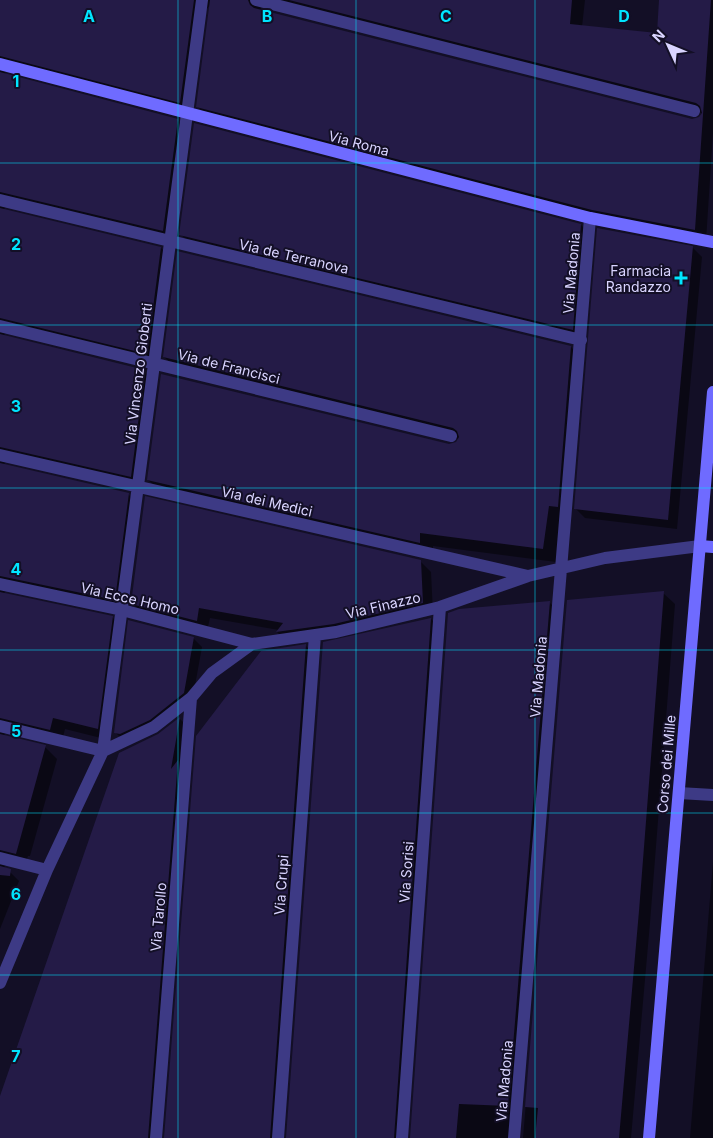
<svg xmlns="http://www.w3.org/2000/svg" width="713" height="1138" font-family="Inter,sans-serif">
  <rect width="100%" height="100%" fill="#130f26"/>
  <!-- shadow -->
  <path fill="#0007" fill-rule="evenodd" d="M 0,0 L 585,0 L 582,27 L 658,34 L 661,0 L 713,0 L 713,133 L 706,241 L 209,118 L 197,106 L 211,4 L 205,11 L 192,114 L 6,70 L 5,75 L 177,120 L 190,132 L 175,242 L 9,204 L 3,210 L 161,248 L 173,260 L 159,365 L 9,330 L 3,336 L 144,371 L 156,383 L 143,488 L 9,459 L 3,465 L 128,494 L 140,506 L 126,611 L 9,588 L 3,594 L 112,617 L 124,629 L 109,740 L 65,729 L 62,741 L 9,730 L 3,736 L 45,747 L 57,759 L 30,856 L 28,856 L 25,864 L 11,861 L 3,868 L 7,869 L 19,881 L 0,929 ZM 271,4 L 702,113 L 700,118 L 692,120 L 260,11 L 262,6 Z
    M 581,225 L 593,237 L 584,341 L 192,246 L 181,234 Z
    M 693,248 L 702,257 L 677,529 L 585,518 L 575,508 Z
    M 571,347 L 584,361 L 556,562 L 433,546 L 433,556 L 162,493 L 148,480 L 449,445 L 457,443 L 459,439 L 178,370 L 164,357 Z
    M 420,561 L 431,572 L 433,613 L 288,643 L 277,632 L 279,630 L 210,618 L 207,631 L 143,614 L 132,603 Z
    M 663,593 L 675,604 L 650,923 L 631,1138 L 523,1138 L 568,601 Z
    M 550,603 L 561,614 L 518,1138 L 411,1138 Z
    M 431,619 L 442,630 L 406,1138 L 287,1138 Z
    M 193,638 L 202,647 L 192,702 L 124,741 L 115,732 Z
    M 306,646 L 317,657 L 282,1138 L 165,1138 Z
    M 180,719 L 191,730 L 160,1138 L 0,1138 L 0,1100 L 158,735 Z
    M 713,862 L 713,1138 L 690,1138 Z"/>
  <!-- building -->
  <path fill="#241b47" d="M 0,0 L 194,0 L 180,103 L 0,56 Z
    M 210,0 L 248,0 L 250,5 L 254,8 L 692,119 L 699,117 L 702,113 L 700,106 L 696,103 L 289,0 L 572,0 L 570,24 L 657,33 L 659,0 L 711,0 L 695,230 L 592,210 L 196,107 Z
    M 0,72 L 178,119 L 163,231 L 0,192 Z
    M 194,123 L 581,224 L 573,330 L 179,235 Z
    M 0,208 L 161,247 L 147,354 L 0,318 Z
    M 597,228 L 693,246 L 668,520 L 574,509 Z
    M 177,251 L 571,346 L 558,507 L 549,506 L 543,549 L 420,533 L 420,543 L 147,480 L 161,374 L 449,444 L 456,442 L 459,437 L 457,431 L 453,428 L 163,357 Z
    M 0,334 L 145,370 L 131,477 L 0,447 Z
    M 0,463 L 129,493 L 115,600 L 0,576 Z
    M 145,496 L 421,560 L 423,603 L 334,624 L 276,632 L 283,623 L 199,608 L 197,621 L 131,604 Z
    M 664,591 L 639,911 L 619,1138 L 535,1138 L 538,1108 L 525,1107 L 567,600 Z
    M 0,592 L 113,616 L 98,729 L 53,718 L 50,730 L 0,718 Z
    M 550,601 L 508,1106 L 459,1104 L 456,1138 L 410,1138 L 448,613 L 459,609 Z
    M 431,618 L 394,1138 L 286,1138 L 323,642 Z
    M 128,620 L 194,637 L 184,693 L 150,720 L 120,734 L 114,733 Z
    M 306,644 L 270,1138 L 164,1138 L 196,736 L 261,651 Z
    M 180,717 L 171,769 L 178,760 L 148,1138 L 0,1138 L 0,1096 L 119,753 L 158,734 Z
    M 0,734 L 46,745 L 16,854 L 0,850 Z
    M 0,866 L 11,869 L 10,876 L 0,875 Z"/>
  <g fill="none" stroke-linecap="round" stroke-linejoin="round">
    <!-- street -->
    <path stroke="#3d3a85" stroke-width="12" d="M 256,0 L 694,111
      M 0,200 L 581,340
      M 0,326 L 451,436
      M 0,455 L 528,576
      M 0,584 L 122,610 L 252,644
      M 0,726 L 103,751
      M 103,751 L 154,727 L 191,698 L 212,673 L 252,644 L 336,632 L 440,607 L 528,576 L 605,558 L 700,546
      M 679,793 L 713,795
      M 0,858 L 47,870
      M 0,983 L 47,870 L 103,751 L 202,0
      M 156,1138 L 191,698
      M 278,1138 L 315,635
      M 402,1138 L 440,607
      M 514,1138 L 590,218"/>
    <!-- secondary -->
    <path stroke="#6f6bff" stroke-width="12" d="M 0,64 L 590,218 L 713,242
      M 700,546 L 713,547
      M 649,1138 L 713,392"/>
  </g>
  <!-- grid -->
  <path fill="none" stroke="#00e5ff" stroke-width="1" stroke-opacity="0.55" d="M 178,0 L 178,1138M 356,0 L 356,1138M 535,0 L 535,1138M 0,163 L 713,163M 0,325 L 713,325M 0,488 L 713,488M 0,650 L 713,650M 0,813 L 713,813M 0,975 L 713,975"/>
  <!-- markers -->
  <path fill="#00e5ff" stroke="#130f26" stroke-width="2" d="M678.5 270.5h5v5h5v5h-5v5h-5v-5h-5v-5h5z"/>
  <g text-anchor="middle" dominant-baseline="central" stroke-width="4" stroke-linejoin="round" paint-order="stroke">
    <!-- street labels -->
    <g font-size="14" fill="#d9d4ff" stroke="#130f26">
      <text transform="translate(359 143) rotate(15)">Via Roma</text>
      <text transform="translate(294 256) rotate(13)">Via de Terranova</text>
      <text transform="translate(571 273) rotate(-85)">Via Madonia</text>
      <text transform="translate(229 366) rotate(14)">Via de Francisci</text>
      <text transform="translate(138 374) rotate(-83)">Via Vincenzo Gioberti</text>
      <text transform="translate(267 501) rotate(13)">Via dei Medici</text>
      <text transform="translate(130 598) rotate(13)">Via Ecce Homo</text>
      <text transform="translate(383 605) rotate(-13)">Via Finazzo</text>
      <text transform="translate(538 677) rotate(-85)">Via Madonia</text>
      <text transform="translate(666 764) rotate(-85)">Corso dei Mille</text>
      <text transform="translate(406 872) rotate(-86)">Via Sorisi</text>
      <text transform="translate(281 885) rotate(-86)">Via Crupi</text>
      <text transform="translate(158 917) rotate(-85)">Via Tarollo</text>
      <text transform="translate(504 1081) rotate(-85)">Via Madonia</text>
    </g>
    <!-- poi labels -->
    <g font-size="14" fill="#d9d4ff" stroke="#130f26" text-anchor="end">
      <text x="671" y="270">Farmacia<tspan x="671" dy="16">Randazzo</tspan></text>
    </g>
  </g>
  <g font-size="16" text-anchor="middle" font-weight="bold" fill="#00e5ff" stroke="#130f26" stroke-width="4" stroke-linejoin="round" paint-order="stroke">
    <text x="89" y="22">A</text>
    <text x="267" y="22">B</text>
    <text x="446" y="22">C</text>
    <text x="624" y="22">D</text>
    <text x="16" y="87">1</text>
    <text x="16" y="250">2</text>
    <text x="16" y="412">3</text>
    <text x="16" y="575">4</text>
    <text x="16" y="737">5</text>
    <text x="16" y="900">6</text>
    <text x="16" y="1062">7</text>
  </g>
  <!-- north arrow -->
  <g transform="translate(668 45) rotate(314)" stroke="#130f26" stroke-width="4" paint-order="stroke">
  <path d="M0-4L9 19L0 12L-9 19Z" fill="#d9d4ff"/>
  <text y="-8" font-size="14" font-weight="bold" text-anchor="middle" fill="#d9d4ff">N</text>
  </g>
</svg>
